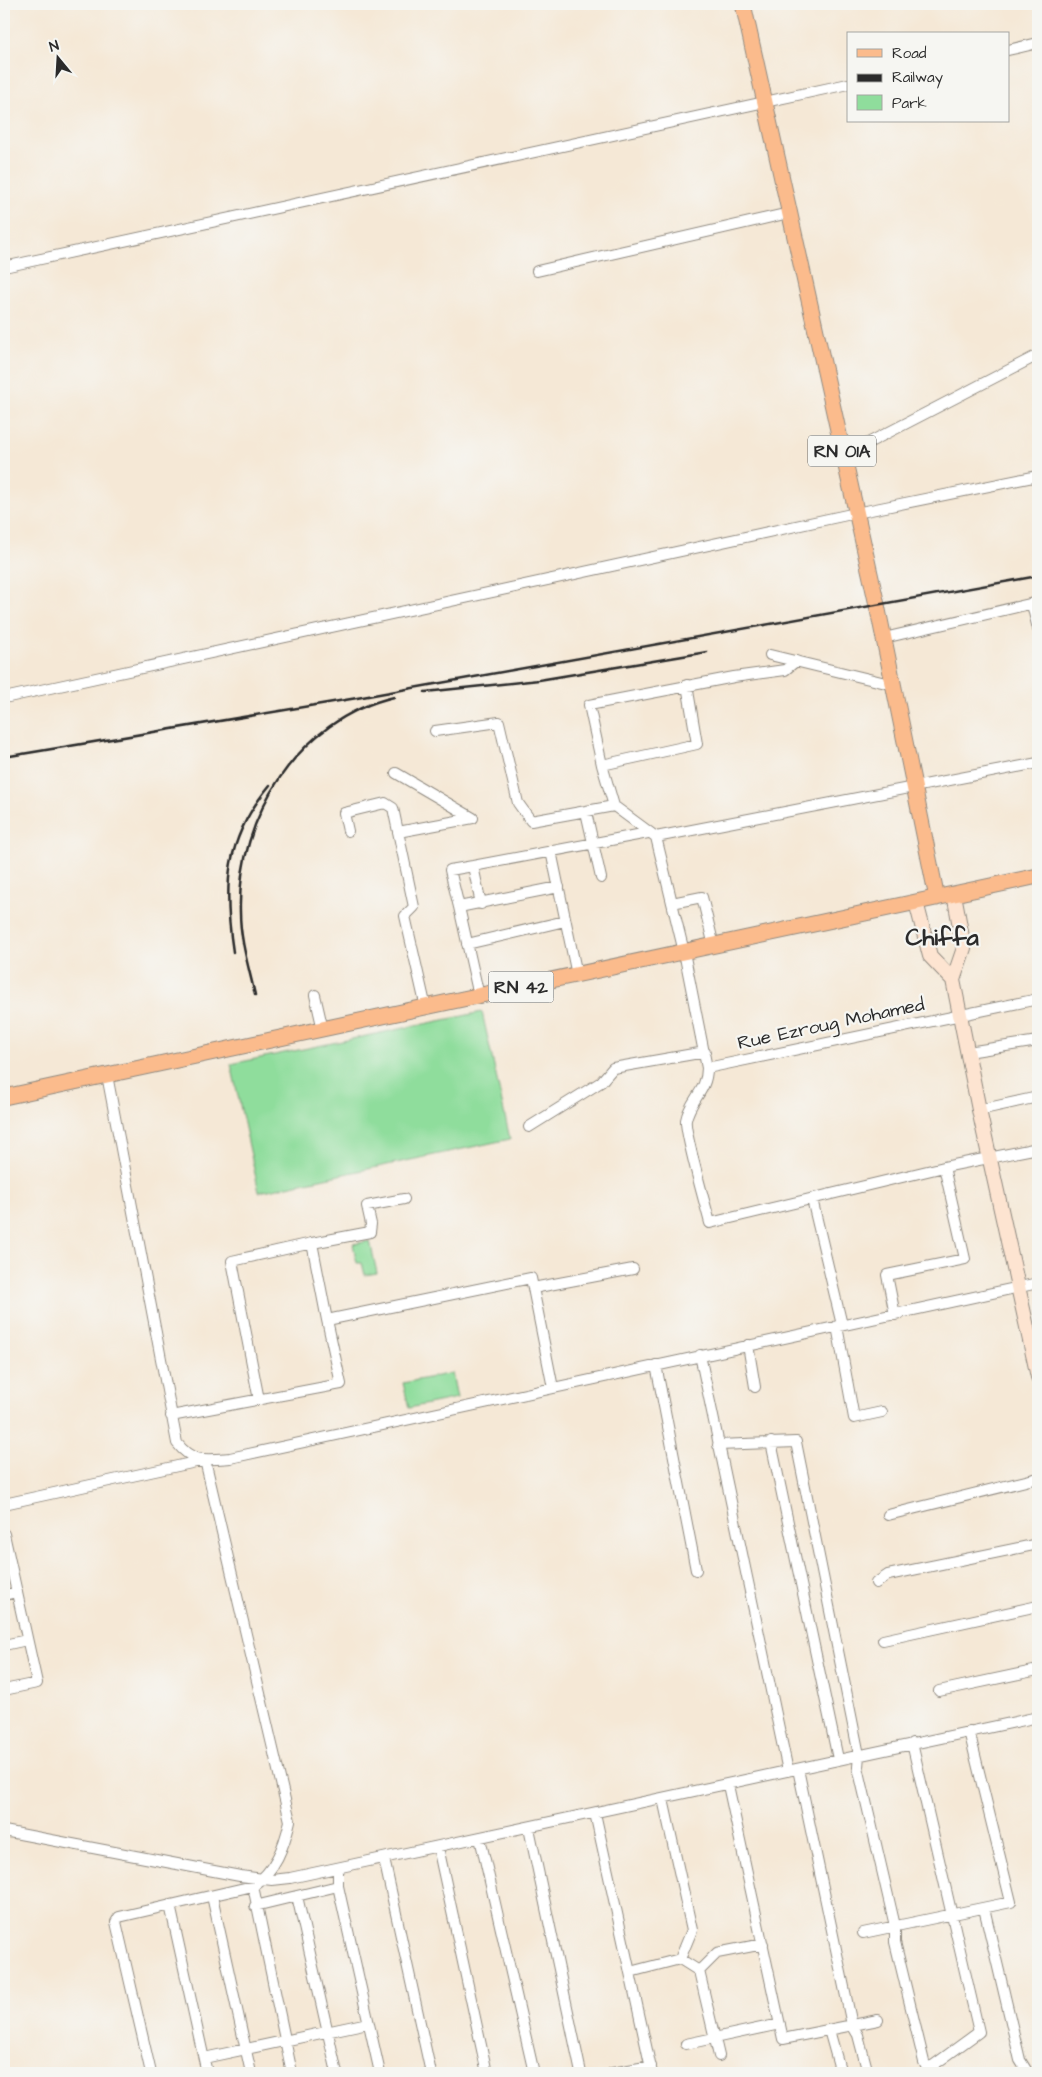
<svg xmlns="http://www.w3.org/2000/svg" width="1042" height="2077" font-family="'Architects Daughter',sans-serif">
  <rect width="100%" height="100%" fill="#f6f6f2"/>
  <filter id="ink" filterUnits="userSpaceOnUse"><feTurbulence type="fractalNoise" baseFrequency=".02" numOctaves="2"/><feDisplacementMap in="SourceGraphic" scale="10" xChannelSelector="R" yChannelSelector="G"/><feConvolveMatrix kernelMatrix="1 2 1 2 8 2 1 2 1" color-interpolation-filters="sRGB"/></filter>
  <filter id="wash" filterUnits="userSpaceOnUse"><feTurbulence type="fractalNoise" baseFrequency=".0096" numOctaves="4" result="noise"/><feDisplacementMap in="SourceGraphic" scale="20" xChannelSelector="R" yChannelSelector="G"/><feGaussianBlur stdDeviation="1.12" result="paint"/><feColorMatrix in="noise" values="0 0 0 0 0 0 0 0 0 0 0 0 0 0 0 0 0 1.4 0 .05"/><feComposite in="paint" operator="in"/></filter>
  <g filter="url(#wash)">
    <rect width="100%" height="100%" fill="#f5e8d6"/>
    <!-- green -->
    <path fill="#8fdd9c" stroke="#5d8464" d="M 482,1012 L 510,1139 L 259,1192 L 231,1064 Z
      M 370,1241 L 377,1273 L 365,1275 L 362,1263 L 357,1263 L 353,1244 Z
      M 452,1373 L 457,1398 L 409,1408 L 403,1383 Z"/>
  </g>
  <g filter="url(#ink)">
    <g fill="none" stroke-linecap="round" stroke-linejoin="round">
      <defs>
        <path id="street" d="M 1008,50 L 1038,43
          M 4,267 L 848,84
          M 537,271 L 789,213
          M 843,456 L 1038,355
          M 1032,604 L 1038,629
          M 884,638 L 1038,602
          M 770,655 L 894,685
          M 4,698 L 856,513 L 1038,476
          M 435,731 L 499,722 L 518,803 L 531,821 L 614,806
          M 1038,763 L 656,837 L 684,952 L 707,1068 C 707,1092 690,1099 686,1120 C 684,1131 706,1207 710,1223 L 944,1167 L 1038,1148
          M 602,765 L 697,744 L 687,685
          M 396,773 L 473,818
          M 586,812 L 601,878
          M 348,831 L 344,813 L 385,803 L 393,808 L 414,907 L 405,916 L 426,1008
          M 398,832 L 473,818
          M 656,837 L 614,806 L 602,765 L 589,705 L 734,677 L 785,670 L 796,661
          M 551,851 L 577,975
          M 672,903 L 702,897 L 714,946
          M 481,904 L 473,866 L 648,833
          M 459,907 L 450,870 L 473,866
          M 467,944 L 565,921
          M 315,995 L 323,1030
          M 479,996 L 459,907 L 559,887
          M 968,1052 L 1038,1041
          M 707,1068 L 1038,999
          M 107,1075 L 177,1443 C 192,1463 206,1460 230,1458 L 1038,1283
          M 979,1110 L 1038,1097
          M 529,1127 L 601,1082 L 613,1068 L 705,1052
          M 812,1199 L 842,1325
          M 312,1243 L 370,1232 L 371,1224 L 367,1206 L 404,1199
          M 533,1288 L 633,1269
          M 895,1315 L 887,1275 L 965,1259 L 944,1167
          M 837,1326 L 854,1418 L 882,1412
          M 748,1345 L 755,1387
          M 700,1355 L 788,1771
          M 656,1365 L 696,1570
          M 259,1400 L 232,1261 L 312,1243 L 327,1320
          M 171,1416 L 341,1384 L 327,1320 L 531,1278 L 553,1388
          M 771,1442 L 838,1759
          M 718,1445 L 796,1442 L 859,1755 L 858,1767 L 895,1926 L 895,1942 L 924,2062 L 926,2066 L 931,2067 L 979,2032 L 912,1743
          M 4,1504 L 205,1460 L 290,1821 C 284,1847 275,1871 253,1886 L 119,1917 L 116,1922 L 151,2073
          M 888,1515 L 1038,1478
          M 4,1534 L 37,1683 L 4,1690
          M 876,1583 L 888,1575 L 1038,1544
          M 4,1595 L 17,1592
          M 883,1640 L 1038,1606
          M 4,1645 L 27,1640
          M 939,1691 L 1038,1670
          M 798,1769 L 852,2025 L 858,2035 L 868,2073
          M 728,1785 L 783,2039 L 878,2020
          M 663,1799 L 692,1930 L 680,1959
          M 595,1813 L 652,2073
          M 529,1828 L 581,2073
          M 4,1831 L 240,1876 L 272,1880 L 290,1878 L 1038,1717
          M 480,1838 L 534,2073
          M 438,1847 L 487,2073
          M 384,1859 L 431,2073
          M 338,1869 L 338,1886 L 380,2073
          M 253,1886 L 292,2073
          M 212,1896 L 251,2073
          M 297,1896 L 337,2073
          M 170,1905 L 207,2073
          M 255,1906 L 338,1886
          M 984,1908 L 1020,2060 L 1028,2073
          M 863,1933 L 1011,1902 L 969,1731
          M 699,1971 L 719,2056
          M 630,1972 L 680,1959 L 699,1971 L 717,1953 L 763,1944
          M 829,2030 L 841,2073
          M 686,2044 L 780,2024
          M 204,2058 L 368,2023
          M 612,2073 L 651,2066"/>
        <path id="secondary" d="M 916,902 L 930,956 L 953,980 L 979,1110 L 1038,1377
          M 953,980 L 964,948 L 954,894"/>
        <path id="primary" d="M 743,4 L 877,605 L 937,898
          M 4,1097 L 1038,876"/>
      </defs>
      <!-- street casing -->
      <use href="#street" stroke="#908a80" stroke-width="12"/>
      <!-- secondary casing -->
      <use href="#secondary" stroke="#908a80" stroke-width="16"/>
      <!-- primary casing -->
      <use href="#primary" stroke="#908a80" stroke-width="17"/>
      <!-- street -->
      <use href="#street" stroke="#fff" stroke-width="10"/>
      <!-- secondary -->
      <use href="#secondary" stroke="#fde4d1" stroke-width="14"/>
      <!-- primary -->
      <use href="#primary" stroke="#fbbb8c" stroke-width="15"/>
      <!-- rail -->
      <path stroke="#2b2b2b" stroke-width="2.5" d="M 425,692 L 539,680 L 707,652
        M 4,757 L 357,698 L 1038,576
        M 233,952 C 223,885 225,839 270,785
        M 255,995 C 249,968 240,940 240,912 C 237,817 299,719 394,697"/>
    </g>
  </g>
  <g text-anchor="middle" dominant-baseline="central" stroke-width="4.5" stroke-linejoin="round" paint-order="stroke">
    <!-- shield labels -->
    <g fill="#f6f6f2" stroke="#686867" stroke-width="1">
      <rect x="808" y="435.5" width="68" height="31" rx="4"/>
      <rect x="488.5" y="971.5" width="65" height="31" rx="4"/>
    </g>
    <g font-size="18" font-weight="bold" fill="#2b2b2b">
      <text x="842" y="451">RN 01A</text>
      <text x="521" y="987">RN 42</text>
    </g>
    <!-- street labels -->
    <g font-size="19" fill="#2b2b2b" stroke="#f6f6f2">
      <text transform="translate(831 1024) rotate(-12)">Rue Ezroug Mohamed</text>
    </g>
    <!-- district labels -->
    <g font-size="24" font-weight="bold" fill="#2b2b2b" stroke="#f6f6f2">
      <text x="942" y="938">Chiffa</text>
    </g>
  </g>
  <!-- margin -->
  <rect width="1042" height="2077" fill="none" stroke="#f6f6f2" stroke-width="20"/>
  <!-- legend -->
  <rect x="847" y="32" width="162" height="90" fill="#f6f6f2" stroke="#a5a5a2"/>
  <rect x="857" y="49" width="25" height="8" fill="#fbbb8c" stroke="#a5a5a2"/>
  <text x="892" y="58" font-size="15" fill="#2b2b2b">Road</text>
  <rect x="857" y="74" width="25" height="8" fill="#2b2b2b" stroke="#a5a5a2"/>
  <text x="892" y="82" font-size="15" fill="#2b2b2b">Railway</text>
  <rect x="857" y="95" width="25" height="15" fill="#8fdd9c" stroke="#a5a5a2"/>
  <text x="892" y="108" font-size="15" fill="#2b2b2b">Park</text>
  <!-- north arrow -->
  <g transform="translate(58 58) rotate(342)" stroke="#f6f6f2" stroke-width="4" paint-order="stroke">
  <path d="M0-4L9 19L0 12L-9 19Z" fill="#2b2b2b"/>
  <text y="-8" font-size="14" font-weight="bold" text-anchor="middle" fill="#2b2b2b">N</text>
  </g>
</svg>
